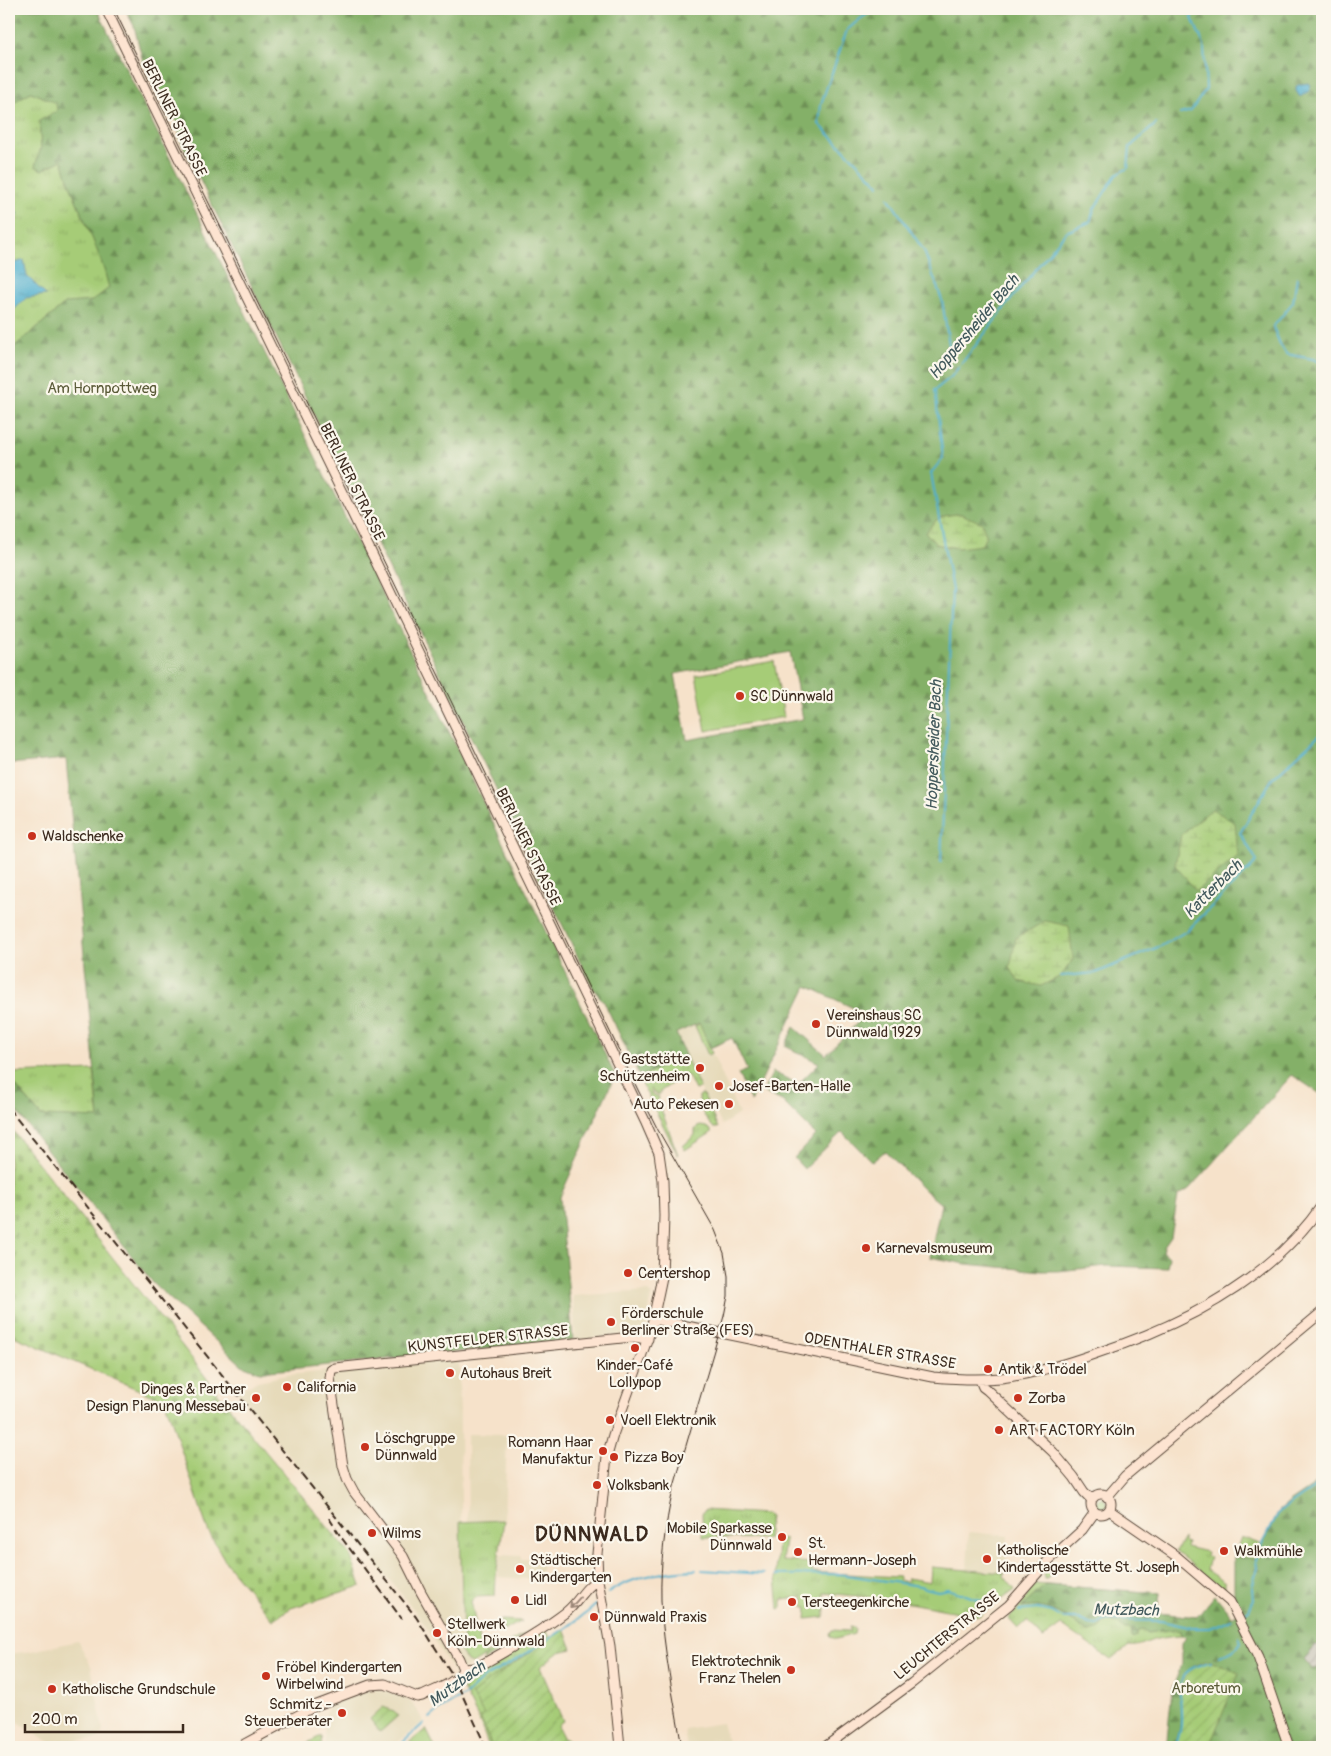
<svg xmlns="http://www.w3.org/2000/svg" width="1331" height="1756" font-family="Pangolin,sans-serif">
  <defs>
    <pattern id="industrial-furrows" width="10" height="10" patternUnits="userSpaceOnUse" patternTransform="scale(1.25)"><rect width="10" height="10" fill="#c8c4b8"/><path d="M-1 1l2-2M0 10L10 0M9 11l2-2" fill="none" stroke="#a49f95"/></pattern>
    <pattern id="grass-tufts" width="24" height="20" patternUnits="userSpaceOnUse" patternTransform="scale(1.25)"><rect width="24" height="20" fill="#a6cc77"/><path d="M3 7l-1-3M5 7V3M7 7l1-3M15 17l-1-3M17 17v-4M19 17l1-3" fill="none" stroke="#90af66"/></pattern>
    <pattern id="forest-firs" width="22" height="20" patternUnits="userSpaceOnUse" patternTransform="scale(1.25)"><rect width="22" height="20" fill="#84b068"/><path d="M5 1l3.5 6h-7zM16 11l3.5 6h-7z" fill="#6d8f55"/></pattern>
    <pattern id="wetland-marsh" width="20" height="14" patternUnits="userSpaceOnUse" patternTransform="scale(1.25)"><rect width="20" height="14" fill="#a6cc77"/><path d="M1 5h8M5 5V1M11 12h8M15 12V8" fill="none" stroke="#90af66"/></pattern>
    <pattern id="cemetery-stones" width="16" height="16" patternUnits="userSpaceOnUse" patternTransform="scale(1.25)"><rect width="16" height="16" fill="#a6cc77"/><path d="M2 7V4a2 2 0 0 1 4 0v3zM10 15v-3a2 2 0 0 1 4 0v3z" fill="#90af66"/></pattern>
    <pattern id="garden-furrows" width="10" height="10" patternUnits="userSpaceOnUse" patternTransform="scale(1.25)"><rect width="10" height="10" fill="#a6cc77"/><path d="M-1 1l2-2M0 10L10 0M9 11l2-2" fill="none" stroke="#90af66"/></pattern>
    <pattern id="water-ripples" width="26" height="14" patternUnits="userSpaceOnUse" patternTransform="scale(1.25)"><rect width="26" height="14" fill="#4fafce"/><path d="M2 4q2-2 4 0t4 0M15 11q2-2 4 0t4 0" fill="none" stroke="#438fa7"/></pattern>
  </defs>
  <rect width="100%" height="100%" fill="#fbf7ec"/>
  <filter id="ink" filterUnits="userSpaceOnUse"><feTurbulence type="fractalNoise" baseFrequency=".02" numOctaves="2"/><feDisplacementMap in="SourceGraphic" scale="10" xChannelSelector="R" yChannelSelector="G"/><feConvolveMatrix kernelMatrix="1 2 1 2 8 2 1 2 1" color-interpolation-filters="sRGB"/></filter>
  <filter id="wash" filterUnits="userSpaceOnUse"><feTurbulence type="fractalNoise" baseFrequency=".0096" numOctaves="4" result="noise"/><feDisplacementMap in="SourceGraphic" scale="20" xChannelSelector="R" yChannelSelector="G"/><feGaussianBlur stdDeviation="1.12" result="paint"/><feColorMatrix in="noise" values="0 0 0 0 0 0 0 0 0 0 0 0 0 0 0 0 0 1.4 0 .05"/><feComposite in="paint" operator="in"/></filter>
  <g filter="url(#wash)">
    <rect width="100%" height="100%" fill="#f6e2ca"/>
    <!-- built -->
    <path fill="#e6daba" d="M 699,1023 L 739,1114 L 722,1125 L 710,1102 L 707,1103 L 676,1033 Z
      M 649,1291 L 649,1294 L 652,1294 L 646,1328 L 641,1332 L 575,1340 L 573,1296 Z
      M 459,1359 L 463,1639 L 456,1644 L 467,1662 L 472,1664 L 455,1674 L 418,1615 L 236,1390 L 258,1381 L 288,1375 Z
      M 467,1434 L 507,1435 L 504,1520 L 468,1521 Z
      M 969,1532 L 1008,1536 L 1005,1573 L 967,1569 Z
      M 499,1555 L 521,1556 L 521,1559 L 542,1560 L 540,1580 L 498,1577 Z
      M 78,1641 L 91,1666 L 103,1729 L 102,1734 L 98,1738 L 93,1739 L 51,1742 L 42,1738 L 17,1721 L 9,1712 L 9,1654 L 32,1651 Z
      M 370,1689 L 389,1691 L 411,1701 L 424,1721 L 392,1747 L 325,1747 L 324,1719 L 328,1707 L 332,1704 Z
      M 722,1723 L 728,1745 L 722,1747 L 687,1747 L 684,1729 Z"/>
    <!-- industrial -->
    <path fill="url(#industrial-furrows)" d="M 1322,1644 L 1322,1667 L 1312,1670 L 1303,1659 L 1315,1646 Z"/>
    <!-- grass -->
    <path fill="url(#grass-tufts)" stroke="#707b4a" d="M 9,9 L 97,9 L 216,255 L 9,501 Z
      M 685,1055 L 700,1088 L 695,1090 L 688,1076 L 684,1075 L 661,1091 L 659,1095 L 653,1092 L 651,1088 L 650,1089 L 652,1094 L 659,1097 L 658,1101 L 678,1155 L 640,1080 L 640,1077 Z
      M 94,1070 L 99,1119 L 41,1116 L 9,1078 L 9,1073 Z
      M 703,1094 L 718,1128 L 714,1128 C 706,1121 698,1107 699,1096 Z
      M 701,1126 L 706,1127 L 711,1130 L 711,1133 L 685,1150 L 684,1149 L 683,1146 L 695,1135 L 695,1130 L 697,1127 Z
      M1095.5 1504a5.5 5.5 0 1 1 11 0a5.5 5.5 0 1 1-11 0Z
      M 705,1510 L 766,1514 L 770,1517 L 767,1539 L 703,1537 L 702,1513 Z
      M 504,1520 L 496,1576 L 495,1596 L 476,1597 L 471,1601 L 481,1650 L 487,1653 L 486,1656 L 488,1653 L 537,1628 L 483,1661 L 485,1656 L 472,1664 L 467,1662 L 456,1643 L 463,1639 L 460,1522 Z
      M 1241,1537 L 1260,1544 L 1255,1558 L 1234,1557 Z
      M 1184,1538 L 1184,1542 L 1187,1543 L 1186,1547 L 1207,1552 L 1206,1556 L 1210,1557 L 1207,1570 L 1225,1582 L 1225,1586 L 1224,1588 L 1221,1588 L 1176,1551 Z
      M 778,1539 L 785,1540 L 782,1561 L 813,1563 L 812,1572 L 899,1577 L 899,1580 L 907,1582 L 908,1578 L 930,1582 L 931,1567 L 1005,1573 L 1004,1576 L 1015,1590 L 979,1616 L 888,1599 L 824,1593 L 825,1617 L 806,1619 L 807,1607 L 804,1607 L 803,1597 L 782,1599 L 782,1608 L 779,1609 L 776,1577 Z
      M 1054,1563 L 1055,1564 L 1053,1566 L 1057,1569 L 1048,1579 L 1045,1579 L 1044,1574 Z
      M 1035,1584 L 1160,1593 L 1157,1613 L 1197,1617 L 1187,1636 C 1176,1636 1167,1637 1157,1639 C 1148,1641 1138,1648 1129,1646 L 1111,1660 L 1061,1625 L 1043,1638 L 1027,1621 L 1018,1629 L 1008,1618 C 1021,1609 1026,1596 1035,1584 Z
      M 501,1620 L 522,1621 L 503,1631 Z
      M 849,1627 L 855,1628 L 854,1634 L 836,1639 L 831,1637 L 830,1634 L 832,1630 L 851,1631 Z
      M 544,1630 L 551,1638 L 491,1679 L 485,1716 L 480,1718 L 492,1747 L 489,1747 L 478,1718 L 459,1681 Z
      M 426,1729 L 435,1747 L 404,1747 Z"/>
    <!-- forest -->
    <path fill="url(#forest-firs)" stroke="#606d43" fill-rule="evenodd" d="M 9,9 L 97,9 L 383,595 L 615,1075 L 560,1197 L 573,1340 L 260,1372 L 242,1365 L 154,1284 L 9,1102 L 9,1078 L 41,1116 L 99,1118 L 66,759 L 9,764 L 9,351 L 66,303 L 92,301 L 109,288 C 99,244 74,204 62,160 L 42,170 L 35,166 L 41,148 L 39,121 L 57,111 L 56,103 L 31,92 L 12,103 L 9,102 Z
      M 125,9 L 1322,9 L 1322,1095 L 1292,1075 L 1189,1189 L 1178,1196 L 1171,1237 L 1164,1247 L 1163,1253 L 1169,1257 L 1167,1268 L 1107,1266 L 1058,1271 L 1042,1271 L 966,1264 L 930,1257 L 941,1204 L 925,1191 L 885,1151 L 872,1162 L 842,1132 L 804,1169 L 794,1158 L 816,1135 L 782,1101 L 763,1092 L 773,1072 L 798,1084 L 819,1063 L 785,1046 L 794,1027 L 826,1055 L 866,1014 L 807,986 L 751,1102 L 738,1074 L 747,1070 L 732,1038 L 710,1048 L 699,1023 L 676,1033 L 685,1055 L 640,1077 L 604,1002 L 594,990 L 180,139 L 178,124 L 162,92 L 152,81 L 143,62 L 134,26 ZM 961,514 L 958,548 L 936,544 L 926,533 C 936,517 943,515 961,514 ZM 790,652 L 803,719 L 687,740 L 675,674 Z
      M 1322,1480 L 1322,1644 L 1315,1646 L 1304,1659 L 1312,1669 L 1322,1667 L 1322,1747 L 1165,1747 L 1167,1740 L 1172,1689 L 1182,1664 L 1182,1644 L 1186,1637 L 1182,1636 L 1180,1631 L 1175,1629 L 1148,1633 L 1143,1629 L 1137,1632 L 1137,1636 L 1132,1638 L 1131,1629 L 1125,1629 C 1119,1623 1112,1622 1104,1622 L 1098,1630 L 1088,1632 C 1066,1617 1048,1602 1021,1608 L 1045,1585 L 1160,1593 L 1157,1613 L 1197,1617 L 1215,1595 L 1232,1616 L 1241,1612 L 1234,1598 L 1234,1557 L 1255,1558 L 1257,1550 L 1266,1537 L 1278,1512 L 1291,1501 Z"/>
    <!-- wetland -->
    <path fill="url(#wetland-marsh)" stroke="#707b4a" d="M 961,514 L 982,523 L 986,535 L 982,545 L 958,548 L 936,544 L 926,533 C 936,517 942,515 961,514 Z
      M 1212,809 L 1235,823 L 1238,856 L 1196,891 L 1175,865 L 1181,835 Z
      M 1045,921 L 1069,926 L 1073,959 L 1061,976 L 1041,986 L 1018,981 L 1010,967 L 1016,938 Z"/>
    <!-- cemetery -->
    <path fill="url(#cemetery-stones)" stroke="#707b4a" d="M 9,1126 L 187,1352 L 219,1395 L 350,1554 L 361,1586 L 291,1608 L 273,1620 L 227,1564 L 208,1531 L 165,1401 L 9,1334 Z"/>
    <!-- garden -->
    <path fill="url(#garden-furrows)" stroke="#707b4a" d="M 564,1629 L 572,1649 L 559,1652 L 540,1667 L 563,1721 L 560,1723 L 558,1727 L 564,1739 L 567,1738 L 570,1747 L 492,1747 L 480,1717 L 484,1715 L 472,1695 L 491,1679 Z
      M 1208,1660 L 1239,1673 L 1209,1747 L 1175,1747 C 1176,1741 1179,1735 1180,1728 C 1184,1698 1170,1671 1208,1660 Z
      M 383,1707 L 394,1711 L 398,1716 L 380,1732 L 370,1719 Z
      M 321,1736 L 322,1747 L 299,1747 Z"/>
    <!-- pitch -->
    <path fill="#a6cc77" stroke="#707b4a" d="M 774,661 L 784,717 L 706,731 L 696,675 Z
      M 700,1024 L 712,1053 L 708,1055 L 695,1026 Z"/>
    <!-- water -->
    <path fill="url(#water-ripples)" stroke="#456c76" d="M 1309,83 L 1311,85 L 1309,91 L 1300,97 L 1296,91 L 1296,86 L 1301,84 Z
      M 9,203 L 18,214 L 10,224 L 9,223 Z
      M 9,252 L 15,263 L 24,260 L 27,276 L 46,295 L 26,298 L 9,315 Z"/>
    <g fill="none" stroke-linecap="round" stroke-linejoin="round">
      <!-- stream -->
      <path stroke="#4fafce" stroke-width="2" d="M 876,9 L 860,19 L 847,30 L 821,104 L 819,124 L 879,185
        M 1180,114 L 1191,111 L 1206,89 L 1204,45 L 1188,9
        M 888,197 L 924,251 L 942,300 L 951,358
        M 1297,277 L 1293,302 L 1273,327 L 1280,344 L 1286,354 L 1313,359 L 1322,363
        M 941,862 L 952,590 L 931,473 L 943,458 L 935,390 L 951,377 L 1017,292 L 1066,232 L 1090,222 L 1094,209 L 1116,175 L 1128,168 L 1130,147 L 1156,124
        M 1061,976 L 1096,973 L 1163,945 L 1188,930 L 1257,861 L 1240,833 L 1272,779 L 1322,733
        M 702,1570 L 764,1574
        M 776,1575 L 839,1574 L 920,1586 L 925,1588 L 938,1591 L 948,1589 L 992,1604
        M 608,1593 C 632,1576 666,1571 696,1570
        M 1019,1611 L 1038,1609 L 1052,1612 L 1064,1619 L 1078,1619 L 1089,1624 L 1097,1625 L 1103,1621 L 1110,1620 L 1161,1621 L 1193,1628 L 1210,1628 L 1232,1619
        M 1243,1614 L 1249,1610 L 1253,1601 L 1252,1588 L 1257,1568 L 1256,1560 L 1258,1551 L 1279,1512 L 1322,1482
        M 1219,1656 C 1227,1654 1237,1650 1241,1642 L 1239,1637
        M 430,1718 L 439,1710 L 467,1694 L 485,1677 L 514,1661 L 566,1628 L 589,1611 L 598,1603
        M 398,1747 L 424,1723
        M 1176,1747 C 1177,1740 1181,1731 1181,1724 C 1183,1693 1168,1670 1211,1662"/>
    </g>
  </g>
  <g filter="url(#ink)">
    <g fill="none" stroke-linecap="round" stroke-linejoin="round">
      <defs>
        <path id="secondary" d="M 106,9 L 358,525 L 645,1121 L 659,1153 L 663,1181 L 664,1216 L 662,1277 L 651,1329 L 613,1435 L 607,1456 L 597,1554 L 598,1580 L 610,1646 L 620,1747
          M 653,1319 L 933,1377 C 956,1379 978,1380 1001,1378 C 1034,1374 1066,1364 1097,1353 C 1183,1325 1270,1281 1322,1205
          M 980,1380 L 983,1387 L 987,1390 L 1053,1452 L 1074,1477 L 1084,1492 L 1092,1500
          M1091 1504a10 10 0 1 1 20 0a10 10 0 1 1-20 0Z
          M 1107,1497 L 1125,1476 L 1322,1312
          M 1109,1510 L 1176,1556 L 1230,1602 L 1258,1657 L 1289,1747
          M 463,1669 L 459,1659 L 421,1592 L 403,1556 L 354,1492 L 347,1479 L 343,1466 L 330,1378 L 331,1370 L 335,1368 L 632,1337 L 648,1339
          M 463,1669 L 474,1668 L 481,1665 C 510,1649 540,1632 566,1612 C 579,1602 584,1587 598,1580
          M 239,1747 L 317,1705 L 370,1685 L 385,1684 L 417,1697 L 422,1696 C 434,1690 458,1683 463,1669
          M 825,1747 L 912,1683 L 1009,1605 L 1048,1561 L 1082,1530 L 1095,1512"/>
      </defs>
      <!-- secondary casing -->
      <use href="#secondary" stroke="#574638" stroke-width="11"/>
      <!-- secondary -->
      <use href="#secondary" stroke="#fde4d1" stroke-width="9"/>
      <!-- tram -->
      <path stroke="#3b2a1e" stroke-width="1" d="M 114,9 L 365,522 L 638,1090 L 658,1130 L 715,1230 L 724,1253 L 728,1276 L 728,1296 L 724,1316 L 673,1490 C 665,1526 660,1563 661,1600 C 663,1649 674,1699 682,1747"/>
      <!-- rail -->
      <path stroke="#3b2a1e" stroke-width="2" stroke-dasharray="8 4" stroke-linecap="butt" d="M 9,1109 L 416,1617 L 455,1679 L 486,1747
        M 329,1518 L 341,1537 L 402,1619"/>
    </g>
    <!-- one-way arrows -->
    <defs><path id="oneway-shaft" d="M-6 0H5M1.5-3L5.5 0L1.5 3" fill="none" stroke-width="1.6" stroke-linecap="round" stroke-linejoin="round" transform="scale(1.25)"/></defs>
    <use stroke="#9c8778" href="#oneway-shaft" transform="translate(575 1603) rotate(132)"/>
  </g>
  <!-- markers -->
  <g fill="#c8321e" stroke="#fbf7ec" stroke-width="2">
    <circle cx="740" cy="696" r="5"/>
    <circle cx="32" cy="836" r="5"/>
    <circle cx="816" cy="1024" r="5"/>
    <circle cx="700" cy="1068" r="5"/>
    <circle cx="719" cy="1086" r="5"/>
    <circle cx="729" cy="1104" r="5"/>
    <circle cx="866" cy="1248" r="5"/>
    <circle cx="628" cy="1273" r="5"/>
    <circle cx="611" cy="1322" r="5"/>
    <circle cx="635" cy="1348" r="5"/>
    <circle cx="988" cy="1369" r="5"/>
    <circle cx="450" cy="1373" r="5"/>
    <circle cx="287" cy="1387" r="5"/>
    <circle cx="256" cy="1398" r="5"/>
    <circle cx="1018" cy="1398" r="5"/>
    <circle cx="610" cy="1420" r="5"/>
    <circle cx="999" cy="1430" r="5"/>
    <circle cx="365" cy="1447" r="5"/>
    <circle cx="603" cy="1451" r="5"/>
    <circle cx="614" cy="1457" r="5"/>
    <circle cx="597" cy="1485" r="5"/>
    <circle cx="372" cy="1533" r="5"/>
    <circle cx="782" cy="1537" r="5"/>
    <circle cx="1224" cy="1551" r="5"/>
    <circle cx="798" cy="1552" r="5"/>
    <circle cx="987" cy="1559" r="5"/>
    <circle cx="520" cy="1569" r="5"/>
    <circle cx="515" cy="1600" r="5"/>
    <circle cx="792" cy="1602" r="5"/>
    <circle cx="594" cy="1617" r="5"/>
    <circle cx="437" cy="1633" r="5"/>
    <circle cx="791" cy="1670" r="5"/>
    <circle cx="266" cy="1676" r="5"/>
    <circle cx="52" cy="1689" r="5"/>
    <circle cx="342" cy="1713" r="5"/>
  </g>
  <g text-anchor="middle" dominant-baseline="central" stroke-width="4.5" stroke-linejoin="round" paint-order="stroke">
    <!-- street labels -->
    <g font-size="15" fill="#3b2a1e" stroke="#fbf7ec">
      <text transform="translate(174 118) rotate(64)">BERLINER STRASSE</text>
      <text transform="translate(352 482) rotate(64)">BERLINER STRASSE</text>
      <text transform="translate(528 847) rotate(64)">BERLINER STRASSE</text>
      <text transform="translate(488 1339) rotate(-6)">KUNSTFELDER STRASSE</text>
      <text transform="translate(880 1351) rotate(10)">ODENTHALER STRASSE</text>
      <text transform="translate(947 1636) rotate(-39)">LEUCHTERSTRASSE</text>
    </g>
    <!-- park labels -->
    <g font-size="15" fill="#5b5b39" stroke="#fbf7ec">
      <text x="102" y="388">Am Hornpottweg</text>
      <text x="1206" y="1688">Arboretum</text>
    </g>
    <!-- poi labels -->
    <g font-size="15" fill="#3b2a1e" stroke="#fbf7ec" text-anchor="start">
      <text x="750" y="696">SC Dünnwald</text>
      <text x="42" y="836">Waldschenke</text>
      <text x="826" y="1015">Vereinshaus SC<tspan x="826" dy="17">Dünnwald 1929</tspan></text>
      <text x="690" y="1059" text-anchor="end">Gaststätte<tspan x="690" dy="17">Schützenheim</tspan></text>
      <text x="729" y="1086">Josef-Barten-Halle</text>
      <text x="719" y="1104" text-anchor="end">Auto Pekesen</text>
      <text x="876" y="1248">Karnevalsmuseum</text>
      <text x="638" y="1273">Centershop</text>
      <text x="621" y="1313">Förderschule<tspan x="621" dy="17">Berliner Straße (FES)</tspan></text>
      <text x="635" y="1365" text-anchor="middle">Kinder-Café<tspan x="635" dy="17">Lollypop</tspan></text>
      <text x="998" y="1369">Antik &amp; Trödel</text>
      <text x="460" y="1373">Autohaus Breit</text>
      <text x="297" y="1387">California</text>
      <text x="246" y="1389" text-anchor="end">Dinges &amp; Partner<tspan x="246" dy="17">Design Planung Messebau</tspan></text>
      <text x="1028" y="1398">Zorba</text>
      <text x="620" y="1420">Voell Elektronik</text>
      <text x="1009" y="1430">ART FACTORY Köln</text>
      <text x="375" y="1438">Löschgruppe<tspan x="375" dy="17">Dünnwald</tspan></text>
      <text x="593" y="1442" text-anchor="end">Romann Haar<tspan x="593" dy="17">Manufaktur</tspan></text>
      <text x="624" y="1457">Pizza Boy</text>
      <text x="607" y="1485">Volksbank</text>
      <text x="772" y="1528" text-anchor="end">Mobile Sparkasse<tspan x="772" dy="17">Dünnwald</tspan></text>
      <text x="382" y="1533">Wilms</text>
      <text x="808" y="1543">St.<tspan x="808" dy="17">Hermann-Joseph</tspan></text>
      <text x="997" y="1550">Katholische<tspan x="997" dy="17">Kindertagesstätte St. Joseph</tspan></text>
      <text x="1234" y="1551">Walkmühle</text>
      <text x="530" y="1560">Städtischer<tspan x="530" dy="17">Kindergarten</tspan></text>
      <text x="525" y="1600">Lidl</text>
      <text x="802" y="1602">Tersteegenkirche</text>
      <text x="604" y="1617">Dünnwald Praxis</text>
      <text x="447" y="1624">Stellwerk<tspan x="447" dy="17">Köln-Dünnwald</tspan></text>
      <text x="781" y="1661" text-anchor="end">Elektrotechnik<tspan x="781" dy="17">Franz Thelen</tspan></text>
      <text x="276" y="1667">Fröbel Kindergarten<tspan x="276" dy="17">Wirbelwind</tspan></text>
      <text x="62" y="1689">Katholische Grundschule</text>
      <text x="332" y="1704" text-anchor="end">Schmitz -<tspan x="332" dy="17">Steuerberater</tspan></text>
    </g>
    <!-- water labels -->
    <g font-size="16" font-style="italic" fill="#42595c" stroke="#fbf7ec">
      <text transform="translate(974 327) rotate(-50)">Hoppersheider Bach</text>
      <text transform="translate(934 745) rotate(-88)">Hoppersheider Bach</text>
      <text transform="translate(1213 889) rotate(-45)">Katterbach</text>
      <text transform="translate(1126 1610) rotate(1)">Mutzbach</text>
      <text transform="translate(457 1684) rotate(-36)">Mutzbach</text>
    </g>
    <!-- district labels -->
    <g font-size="20" font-weight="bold" letter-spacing="1" fill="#3b2a1e" stroke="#fbf7ec">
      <text x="592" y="1534">DÜNNWALD</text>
    </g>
  </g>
  <!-- margin -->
  <rect width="1331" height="1756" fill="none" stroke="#fbf7ec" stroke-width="30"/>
  <!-- scale -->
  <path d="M25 1724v8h158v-8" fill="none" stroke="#3b2a1e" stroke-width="2.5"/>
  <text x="32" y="1724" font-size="15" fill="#3b2a1e" stroke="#fbf7ec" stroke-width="4" paint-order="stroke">200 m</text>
</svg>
